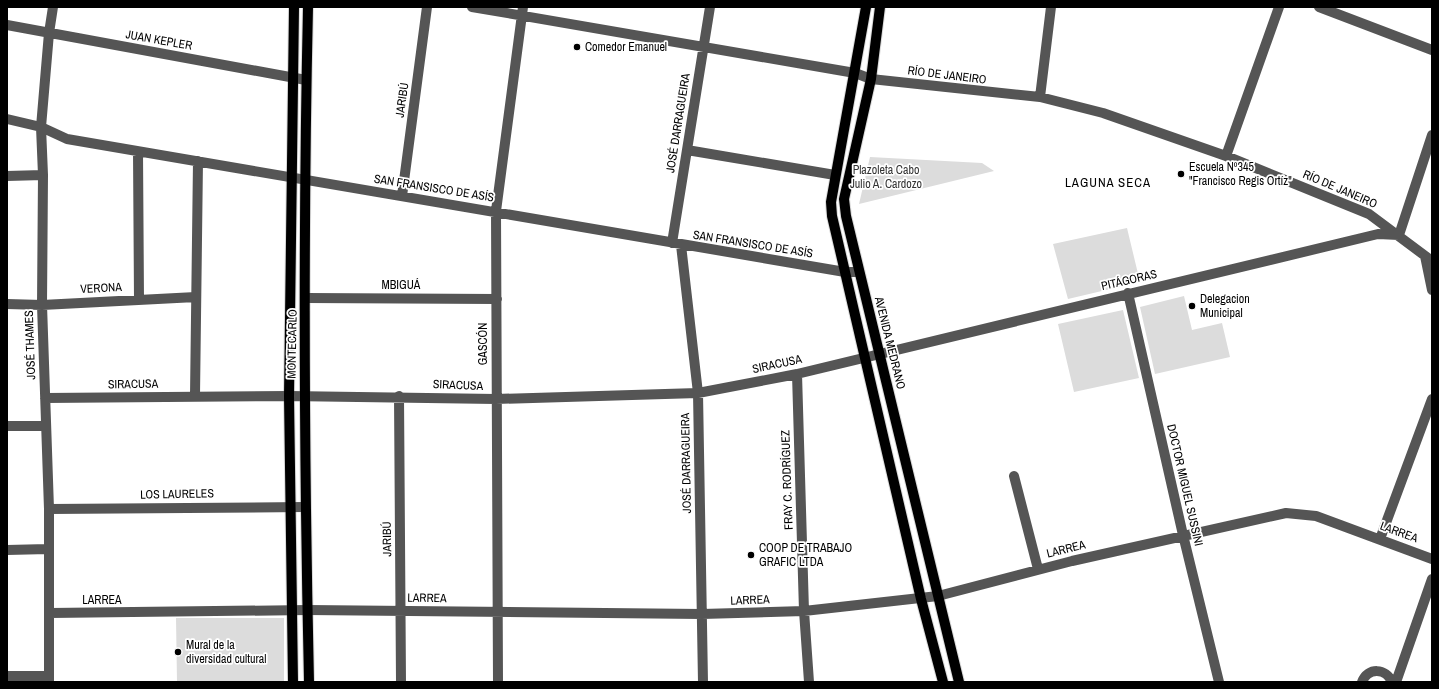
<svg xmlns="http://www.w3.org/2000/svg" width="1439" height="689" font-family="'Archivo Narrow',sans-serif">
  <rect width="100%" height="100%" fill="#fff"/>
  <!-- green -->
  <path fill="#dcdcdc" d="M 870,157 L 982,163 L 994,171 L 859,204 Z
    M 1127,228 L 1140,282 L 1068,299 L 1053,244 Z
    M 1184,296 L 1192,330 L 1222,323 L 1230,357 L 1155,374 L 1140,307 Z
    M 1123,310 L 1139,378 L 1074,392 L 1058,324 Z
    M 176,618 L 284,618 L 284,682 L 177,682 Z"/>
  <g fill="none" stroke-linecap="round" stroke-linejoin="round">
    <defs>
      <path id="major" d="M 308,7 C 303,232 304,457 309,682
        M 866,7 L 831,202 L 832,216 L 921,599 L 943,682
        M 880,7 L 871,79 L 844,199 L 846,216 L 959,682
        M 293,682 L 289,396 L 294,7"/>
    </defs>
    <!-- major casing -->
    <use href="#major" stroke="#dbdbdb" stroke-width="12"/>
    <!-- minor -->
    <path stroke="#555" stroke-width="10" d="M 472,7 L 855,73 L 871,79 L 1040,97 L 1103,113 L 1226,156 L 1369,214 L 1432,261
      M 1319,7 L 1432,50
      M 7,25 L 306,80
      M 1040,97 L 1051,7
      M 7,119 L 41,127 L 67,139 L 845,272 L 859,272
      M 687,150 L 835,175
      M 138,152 L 139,299
      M 1226,156 L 1279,7
      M 7,176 L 43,175
      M 402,196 L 427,7
      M 1399,235 L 1432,135
      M 672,243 L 710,7
      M 681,245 L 698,393 L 703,682
      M 1425,256 L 1432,290
      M 1128,293 L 1183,535 L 1219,682
      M 306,298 L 497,299
      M 7,304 L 42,305 L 196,297
      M 797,374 L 804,611 L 809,682
      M 195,396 L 198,161
      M 399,396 L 401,682
      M 45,398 L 289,396 L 496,399 L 698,393 L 797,374 L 1378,234 L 1399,235
      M 7,426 L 46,426
      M 1014,476 L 1038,569
      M 49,509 L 305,507
      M 1380,539 L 1432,399
      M 7,550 L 48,549
      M 50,613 L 308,610 L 702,614 L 804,611 L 938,596 L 1072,561 L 1286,513 L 1316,516 L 1432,559
      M 7,676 L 49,676
      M 49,682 L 49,509 L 42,305 L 43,175 L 41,127 L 49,33 L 53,7
      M 498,682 L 496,211 L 523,7
      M 1362,682 C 1368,667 1386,668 1392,682
      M 1396,682 L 1432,579"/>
    <!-- major -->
    <use href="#major" stroke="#000" stroke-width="10"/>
  </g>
  <!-- markers -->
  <g fill="#000" stroke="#fff" stroke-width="1.5">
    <circle cx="577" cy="47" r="4"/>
    <circle cx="1181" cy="174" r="4"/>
    <circle cx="1192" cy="306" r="4"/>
    <circle cx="751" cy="555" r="4"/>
    <circle cx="178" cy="652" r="4"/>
  </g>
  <g text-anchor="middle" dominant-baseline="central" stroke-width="3.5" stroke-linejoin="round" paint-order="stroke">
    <!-- street labels -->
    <g font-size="12" fill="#000" stroke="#fff">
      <text transform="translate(159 40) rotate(10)">JUAN KEPLER</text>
      <text transform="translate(947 75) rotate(7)">RÍO DE JANEIRO</text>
      <text transform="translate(402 100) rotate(-82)">JARIBÚ</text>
      <text transform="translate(678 123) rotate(-81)">JOSÉ DARRAGUEIRA</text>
      <text transform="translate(434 188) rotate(9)">SAN FRANSISCO DE ASÍS</text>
      <text transform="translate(1340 189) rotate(23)">RÍO DE JANEIRO</text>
      <text transform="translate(753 244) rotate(9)">SAN FRANSISCO DE ASÍS</text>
      <text transform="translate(1129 280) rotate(-13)">PITÁGORAS</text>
      <text x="401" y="285">MBIGUÁ</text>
      <text transform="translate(101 288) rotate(-3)">VERONA</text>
      <text transform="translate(890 343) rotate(76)">AVENIDA MEDRANO</text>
      <text transform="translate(292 344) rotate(-89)">MONTECARLO</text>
      <text transform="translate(483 344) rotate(-90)">GASCÓN</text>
      <text transform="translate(30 345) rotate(-92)">JOSÉ THAMES</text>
      <text transform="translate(777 364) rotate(-12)">SIRACUSA</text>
      <text transform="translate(133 384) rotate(-1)">SIRACUSA</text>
      <text transform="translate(458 385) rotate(2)">SIRACUSA</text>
      <text transform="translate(686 463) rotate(-91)">JOSÉ DARRAGUEIRA</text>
      <text transform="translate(787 480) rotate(-92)">FRAY C. RODRÍGUEZ</text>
      <text transform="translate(1185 485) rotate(77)">DOCTOR MIGUEL SUSSINI</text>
      <text transform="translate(177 494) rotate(-1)">LOS LAURELES</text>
      <text transform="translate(1399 532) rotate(20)">LARREA</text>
      <text transform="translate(387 539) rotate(-91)">JARIBÚ</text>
      <text transform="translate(1066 549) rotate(-14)">LARREA</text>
      <text transform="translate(427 598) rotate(1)">LARREA</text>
      <text x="102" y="600">LARREA</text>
      <text transform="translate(750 600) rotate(-2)">LARREA</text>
    </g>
    <!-- poi labels -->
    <g font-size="12" fill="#000" stroke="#fff" text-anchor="start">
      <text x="585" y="47">Comedor Emanuel</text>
      <text x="1189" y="167">Escuela Nº345<tspan x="1189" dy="14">"Francisco Regis Ortíz"</tspan></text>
      <text x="1200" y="299">Delegacion<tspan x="1200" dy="14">Municipal</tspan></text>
      <text x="759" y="548">COOP DE TRABAJO<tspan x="759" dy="14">GRAFIC LTDA</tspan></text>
      <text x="186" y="645">Mural de la<tspan x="186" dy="14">diversidad cultural</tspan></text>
    </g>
    <!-- park labels -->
    <g font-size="12" fill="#333" stroke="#fff">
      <text x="886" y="170">Plazoleta Cabo<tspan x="886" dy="14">Julio A. Cardozo</tspan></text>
    </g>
    <!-- neighbourhood labels -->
    <g font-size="13" letter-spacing="1" fill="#000" stroke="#fff">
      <text x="1108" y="182">LAGUNA SECA</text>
    </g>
  </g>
  <!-- border -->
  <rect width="1439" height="689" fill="none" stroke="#000000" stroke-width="16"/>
</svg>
